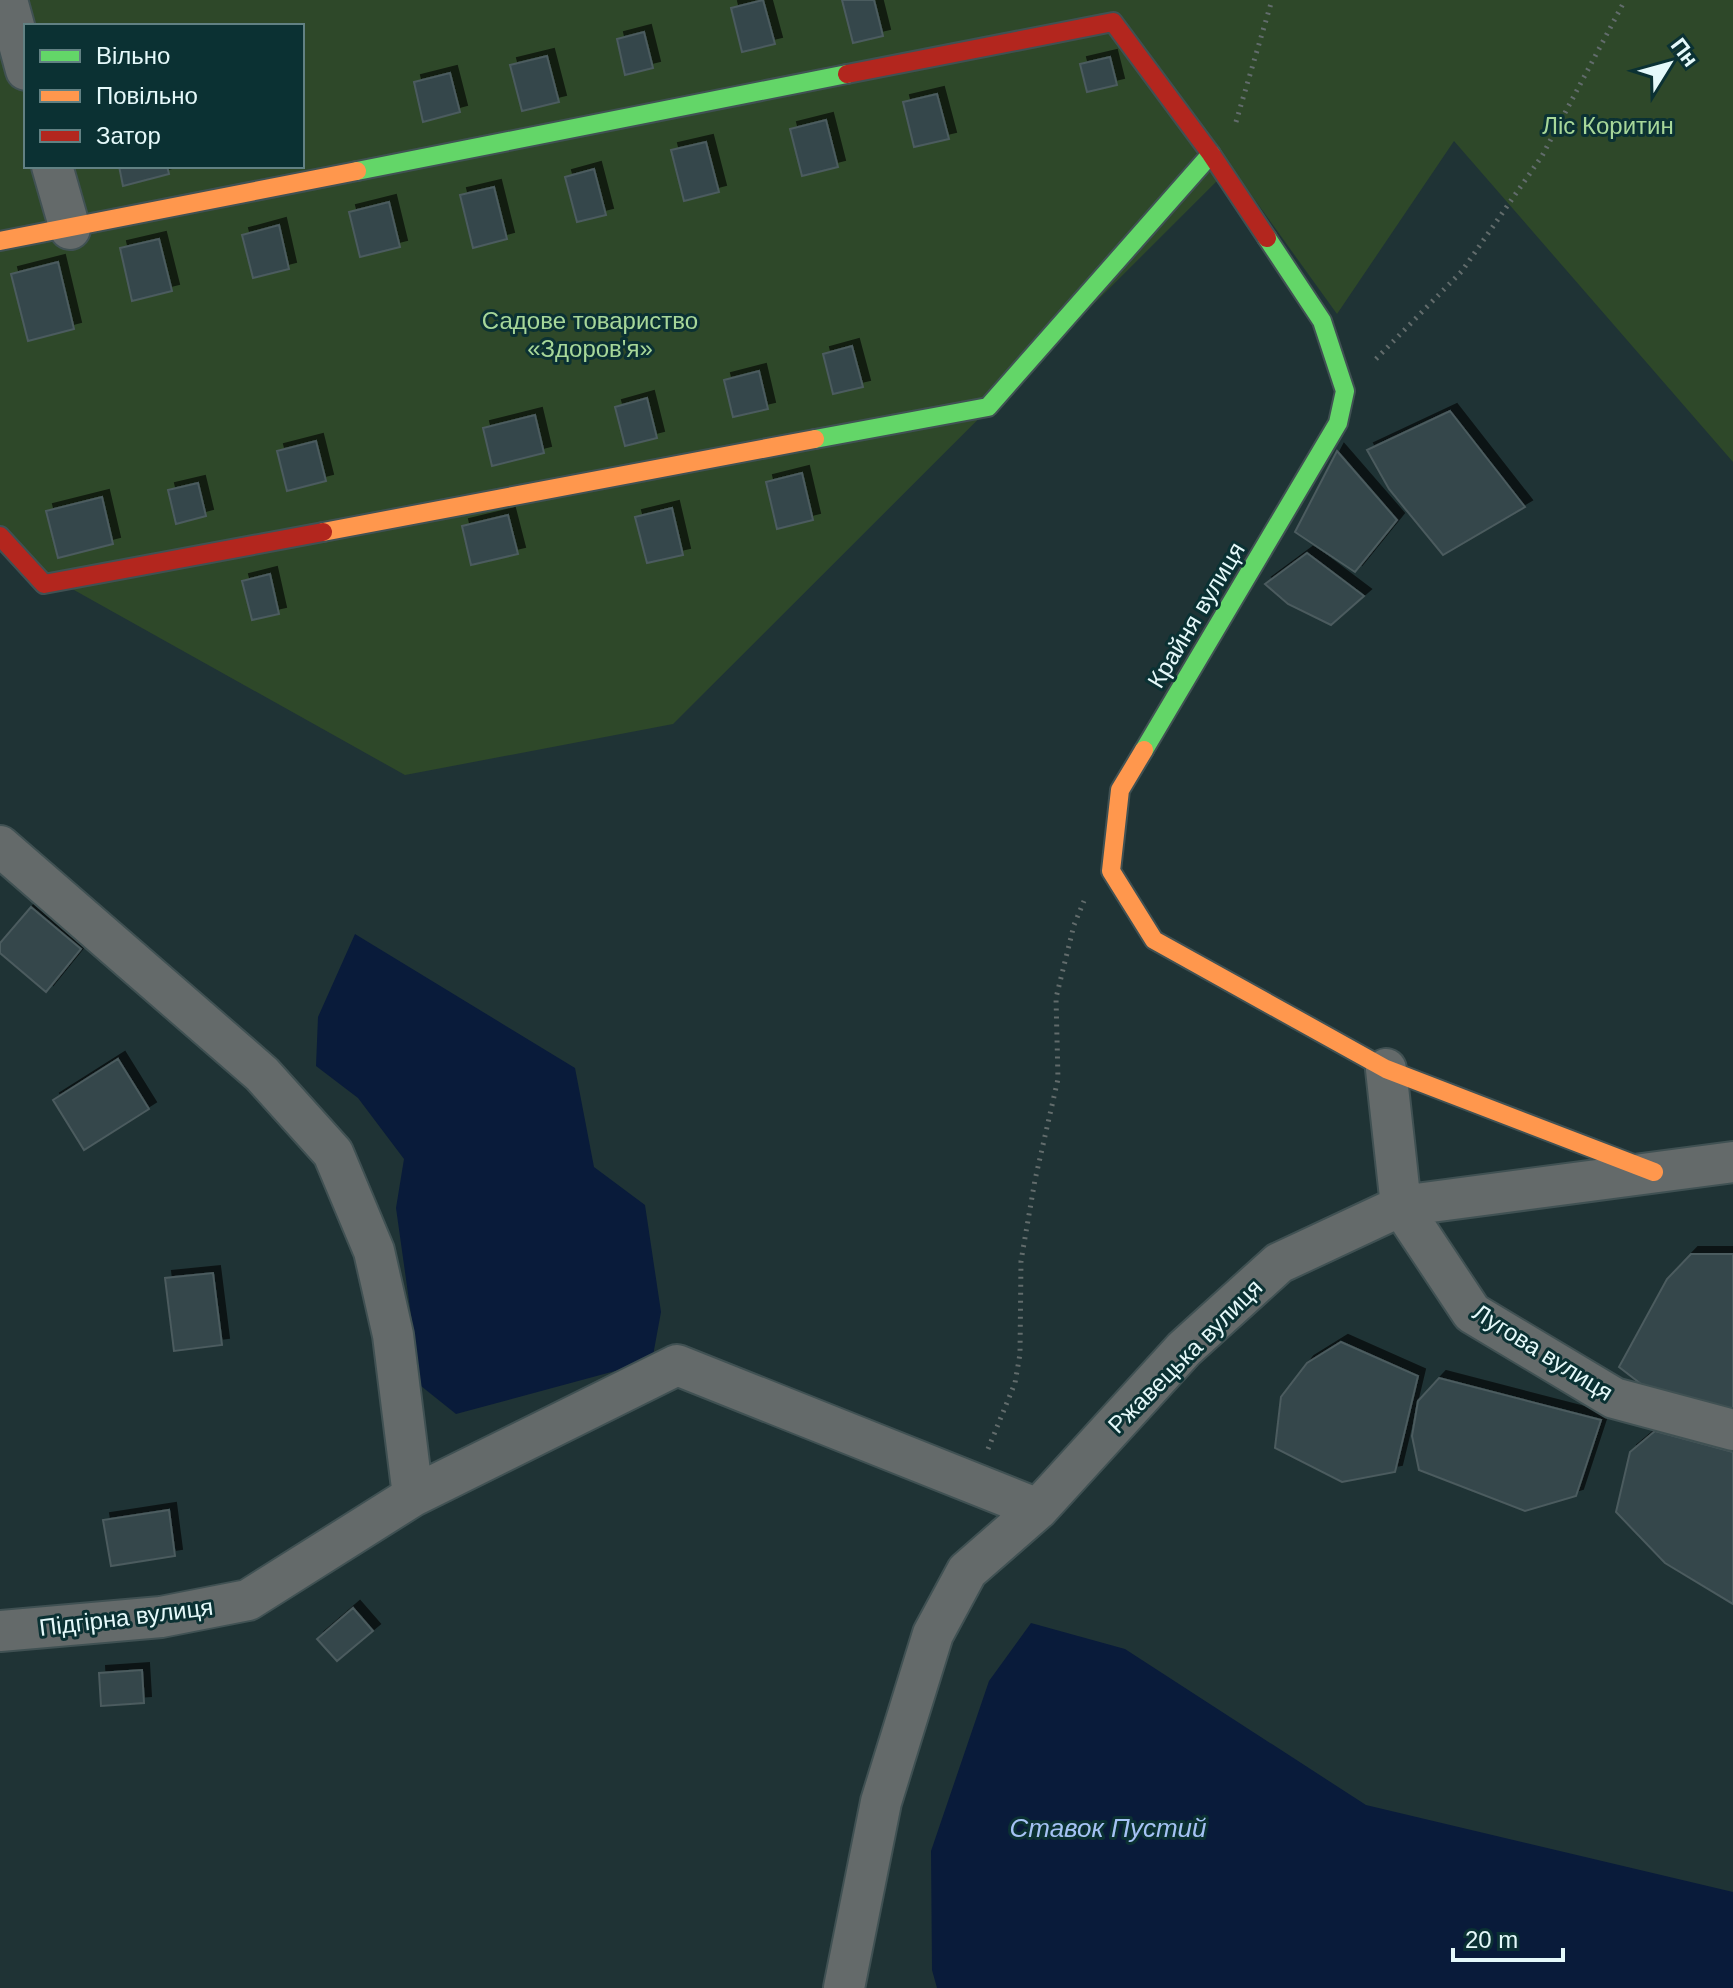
<svg xmlns="http://www.w3.org/2000/svg" width="1733" height="1988" font-family="Arial,sans-serif">
  <defs>
    <filter id="shadow"><feDropShadow dx="7" dy="-7" stdDeviation="0" flood-color="#0009"/></filter>
  </defs>
  <rect width="100%" height="100%" fill="#1f3335"/>
  <!-- green -->
  <path fill="#2e4829" fill-rule="evenodd" d="M 0,0 L 1733,0 L 1733,462 L 1454,141 L 1337,314 L 1231,167 L 673,724 L 405,775 L 49,576 L 0,528 ZM 26,26 L 302,26 L 302,166 L 26,166 Z"/>
  <!-- water -->
  <path fill="#091b3a" d="M 355,934 L 575,1068 L 594,1167 L 645,1205 L 661,1312 L 652,1361 L 456,1414 L 421,1386 L 396,1208 L 404,1159 L 358,1098 L 316,1066 L 318,1017 Z
    M 1031,1623 L 1125,1649 L 1366,1805 L 1733,1892 L 1733,1988 L 937,1988 L 932,1970 L 931,1851 L 989,1681 Z"/>
  <!-- building -->
  <path fill="#34474c" stroke="#4c5b5e" stroke-width="2" filter="url(#shadow)" d="M 763,0 L 775,44 L 742,52 L 731,8 Z
    M 842,0 L 874,0 L 883,36 L 853,43 Z
    M 644,32 L 653,68 L 625,75 L 617,39 Z
    M 547,56 L 559,102 L 522,111 L 510,65 Z
    M 1110,57 L 1117,85 L 1087,92 L 1080,64 Z
    M 450,73 L 460,112 L 423,122 L 414,82 Z
    M 937,94 L 949,139 L 914,147 L 903,102 Z
    M 826,120 L 838,167 L 802,176 L 790,129 Z
    M 706,142 L 719,192 L 684,201 L 671,150 Z
    M 119,166 L 167,166 L 169,174 L 123,186 Z
    M 594,169 L 606,215 L 577,222 L 565,177 Z
    M 494,187 L 507,239 L 473,248 L 460,195 Z
    M 389,202 L 400,247 L 360,257 L 349,212 Z
    M 279,225 L 289,269 L 253,278 L 242,235 Z
    M 159,239 L 172,291 L 132,301 L 120,248 Z
    M 58,262 L 74,329 L 28,341 L 11,274 Z
    M 852,346 L 863,387 L 833,394 L 823,354 Z
    M 759,371 L 768,409 L 733,417 L 724,380 Z
    M 647,398 L 657,438 L 625,446 L 615,407 Z
    M 1450,411 L 1525,507 L 1443,555 L 1389,489 L 1367,450 Z
    M 535,415 L 544,453 L 492,466 L 483,428 Z
    M 316,441 L 326,481 L 287,491 L 277,451 Z
    M 1337,451 L 1397,520 L 1355,572 L 1295,532 Z
    M 802,473 L 813,520 L 777,529 L 766,482 Z
    M 198,483 L 206,516 L 176,524 L 168,490 Z
    M 102,497 L 113,544 L 58,558 L 46,511 Z
    M 672,508 L 683,555 L 647,563 L 635,517 Z
    M 508,515 L 518,554 L 471,565 L 462,526 Z
    M 1307,553 L 1364,596 L 1331,625 L 1288,604 L 1265,584 Z
    M 270,574 L 279,614 L 252,620 L 242,581 Z
    M 31,907 L 81,949 L 46,992 L 0,953 L 0,943 Z
    M 118,1059 L 149,1109 L 84,1150 L 53,1100 Z
    M 1691,1254 L 1733,1254 L 1733,1415 L 1667,1404 L 1619,1367 L 1667,1279 Z
    M 213,1273 L 222,1345 L 174,1351 L 165,1278 Z
    M 1341,1342 L 1418,1376 L 1395,1472 L 1342,1482 L 1275,1448 L 1281,1397 L 1307,1363 Z
    M 1439,1378 L 1601,1420 L 1576,1496 L 1525,1511 L 1419,1470 L 1412,1436 L 1418,1401 Z
    M 1655,1431 L 1733,1452 L 1733,1604 L 1665,1563 L 1616,1512 L 1630,1452 Z
    M 169,1510 L 175,1556 L 111,1566 L 103,1520 Z
    M 353,1608 L 373,1631 L 337,1661 L 317,1639 Z
    M 142,1670 L 144,1703 L 101,1706 L 99,1673 Z"/>
  <g fill="none" stroke-linecap="round" stroke-linejoin="round">
    <defs>
      <path id="street" d="M 7,0 L 26,70
        M 52,166 L 70,229
        M 0,846 L 262,1074 L 333,1153 L 374,1251 L 393,1335 L 413,1496
        M 1386,1069 L 1401,1206 L 1472,1313 L 1614,1398 L 1733,1430
        M 0,1631 L 161,1617 L 248,1600 L 413,1496 L 677,1365 L 1038,1509
        M 844,1988 L 881,1802 L 933,1634 L 967,1571 L 1038,1509 L 1184,1349 L 1279,1263 L 1401,1206 L 1733,1162"/>
      <path id="fast" d="M 357,171 L 847,74
        M 815,439 L 988,407 L 1211,154
        M 1144,750 L 1338,423 L 1345,391 L 1322,321 L 1267,238"/>
      <path id="slow" d="M 0,241 L 357,171
        M 323,532 L 815,439
        M 1144,750 L 1120,790 L 1111,871 L 1154,940 L 1386,1069 L 1654,1172"/>
      <path id="jam" d="M 847,74 L 1113,22 L 1211,154 L 1267,238
        M 0,536 L 44,584 L 323,532"/>
    </defs>
    <!-- street casing -->
    <use href="#street" stroke="#405153" stroke-width="44"/>
    <!-- fast casing -->
    <use href="#fast" stroke="#405153" stroke-width="22"/>
    <!-- slow casing -->
    <use href="#slow" stroke="#405153" stroke-width="22"/>
    <!-- jam casing -->
    <use href="#jam" stroke="#405153" stroke-width="22"/>
    <!-- path -->
    <path stroke="#626c6c" stroke-width="5" stroke-dasharray="2 6" stroke-linecap="butt" d="M 1236,122 L 1272,0
      M 1376,359 L 1462,271 L 1542,156 L 1625,0
      M 988,1449 L 1015,1383 L 1020,1354 L 1021,1261 L 1035,1180 L 1058,1079 L 1056,998 L 1074,925 L 1084,901"/>
    <!-- street -->
    <use href="#street" stroke="#646a6a" stroke-width="40"/>
    <!-- fast -->
    <use href="#fast" stroke="#63d668" stroke-width="18"/>
    <!-- slow -->
    <use href="#slow" stroke="#ff974d" stroke-width="18"/>
    <!-- jam -->
    <use href="#jam" stroke="#b3261e" stroke-width="18"/>
  </g>
  <g text-anchor="middle" dominant-baseline="central" stroke-width="6" stroke-linejoin="round" paint-order="stroke">
    <!-- park labels -->
    <g font-size="24" fill="#a7d799" stroke="#0b3133">
      <text x="1608" y="125">Ліс Коритин</text>
      <text x="590" y="320">Садове товариство<tspan x="590" dy="28">«Здоров'я»</tspan></text>
    </g>
    <!-- street labels -->
    <g font-size="24" fill="#e5f9fa" stroke="#0b3133">
      <text transform="translate(1196 615) rotate(-59)">Крайня вулиця</text>
      <text transform="translate(1543 1352) rotate(32)">Лугова вулиця</text>
      <text transform="translate(1185 1356) rotate(-45)">Ржавецька вулиця</text>
      <text transform="translate(126 1617) rotate(-7)">Підгірна вулиця</text>
    </g>
    <!-- water labels -->
    <g font-size="26" font-style="italic" fill="#a5c2f4" stroke="#0b3133">
      <text x="1108" y="1828">Ставок Пустий</text>
    </g>
  </g>
  <!-- legend -->
  <rect x="24" y="24" width="280" height="144" fill="#0b3133" stroke="#628183" stroke-width="2"/>
  <rect x="40" y="50" width="40" height="12" fill="#63d668" stroke="#628183" stroke-width="2"/>
  <text x="96" y="64" font-size="24" fill="#e5f9fa">Вільно</text>
  <rect x="40" y="90" width="40" height="12" fill="#ff974d" stroke="#628183" stroke-width="2"/>
  <text x="96" y="104" font-size="24" fill="#e5f9fa">Повільно</text>
  <rect x="40" y="130" width="40" height="12" fill="#b3261e" stroke="#628183" stroke-width="2"/>
  <text x="96" y="144" font-size="24" fill="#e5f9fa">Затор</text>
  <!-- north arrow -->
  <g transform="translate(1669 64) rotate(53)" stroke="#0b3133" stroke-width="6" paint-order="stroke">
  <path d="M0-6L14 30L0 20L-14 30Z" fill="#e5f9fa"/>
  <text y="-12" font-size="22" font-weight="bold" text-anchor="middle" fill="#e5f9fa">Пн</text>
  </g>
  <!-- scale -->
  <path d="M1453 1948v12h110v-12" fill="none" stroke="#e5f9fa" stroke-width="4"/>
  <text x="1465" y="1948" font-size="24" fill="#e5f9fa" stroke="#0b3133" stroke-width="6" paint-order="stroke">20 m</text>
</svg>
